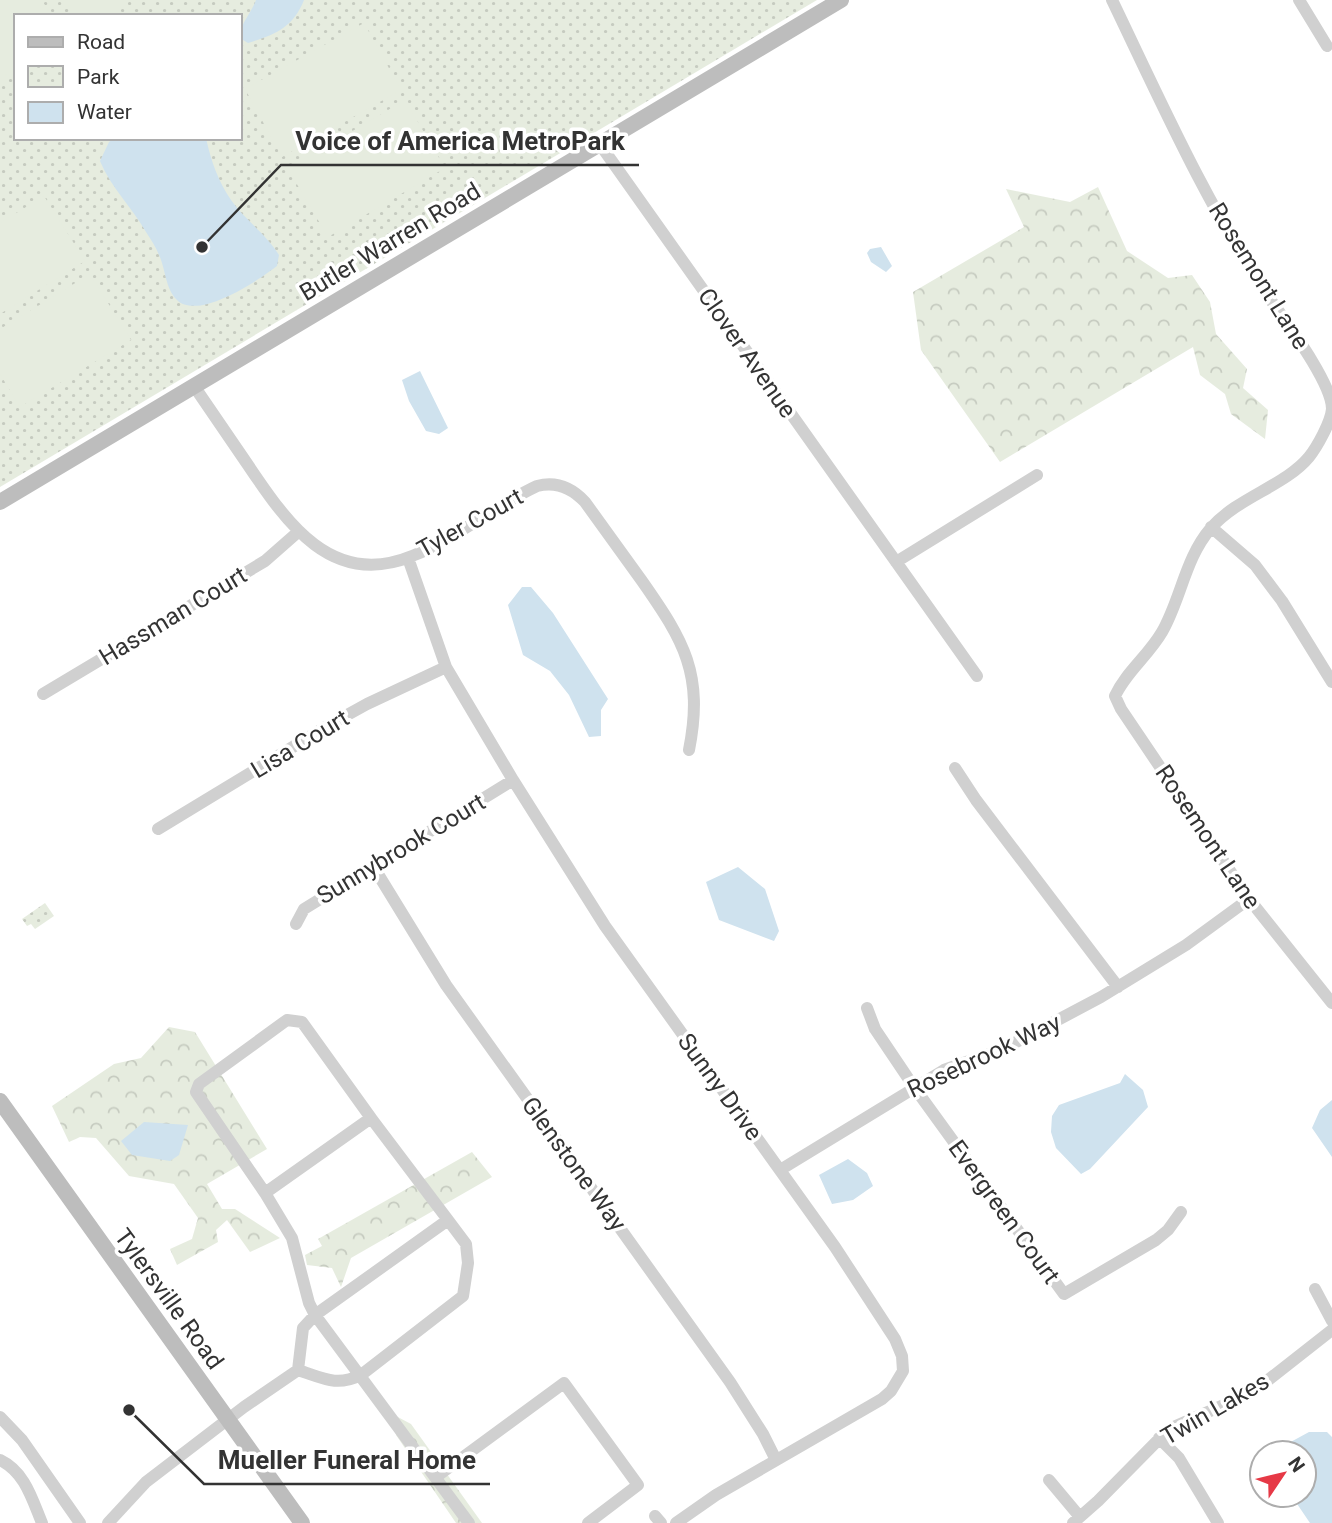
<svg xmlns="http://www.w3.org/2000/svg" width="1332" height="1523" font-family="Roboto,sans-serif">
  <defs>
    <pattern id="forest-crowns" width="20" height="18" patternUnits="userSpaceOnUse" patternTransform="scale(1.75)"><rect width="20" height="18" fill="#e6ecdf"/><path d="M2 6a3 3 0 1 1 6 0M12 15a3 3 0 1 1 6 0" fill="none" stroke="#c6cbc0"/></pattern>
    <pattern id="park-dots" width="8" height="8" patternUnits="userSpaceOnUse" patternTransform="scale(1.75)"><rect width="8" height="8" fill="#e6ecdf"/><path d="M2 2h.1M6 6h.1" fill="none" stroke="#c6cbc0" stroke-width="1.8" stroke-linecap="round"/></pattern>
  </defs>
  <rect width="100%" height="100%" fill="#fff"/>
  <!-- forest -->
  <path fill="url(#forest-crowns)" d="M 1098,187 L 1127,251 L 1168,278 L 1192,275 L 1210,302 L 1216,334 L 1247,369 L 1243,388 L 1268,410 L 1265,439 L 1231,414 L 1225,394 L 1200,375 L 1193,347 L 1000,462 L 921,350 L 913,292 L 1024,227 L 1006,189 L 1070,202 Z
    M 169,1027 L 195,1032 L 267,1149 L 207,1184 L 222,1209 L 235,1209 L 280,1238 L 250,1252 L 227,1220 L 216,1230 L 218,1242 L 177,1265 L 170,1249 L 192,1239 L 198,1218 L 174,1184 L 129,1176 L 96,1138 L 80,1137 L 69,1142 L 52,1106 L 114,1064 L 141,1058 Z
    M 472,1152 L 492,1177 L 351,1258 L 341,1287 L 332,1268 L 307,1265 L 305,1255 L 322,1246 L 318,1239 Z
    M 394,1415 L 411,1424 L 482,1523 L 456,1523 L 396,1435 Z"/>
  <!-- park -->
  <path fill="url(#park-dots)" fill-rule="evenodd" d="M 0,0 L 817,0 L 0,487 ZM 16,16 L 240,16 L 240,138 L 16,138 Z
    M 45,903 L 54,916 L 35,929 L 31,924 L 27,926 L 22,919 Z"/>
  <!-- pitch -->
  <path fill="#e6ecdf" d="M 0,0 L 42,0 L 51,16 L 16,16 L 16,69 L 0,78 Z
    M 65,0 L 131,0 L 104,16 L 74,16 Z
    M 364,23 L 401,90 L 282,157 L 245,89 Z
    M 405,100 L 445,168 L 328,237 L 288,169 Z
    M 44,196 L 85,261 L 0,314 L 0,223 Z
    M 90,274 L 131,340 L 20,407 L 0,374 L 0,329 Z"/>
  <!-- water -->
  <path fill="#cfe2ee" d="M 256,0 L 304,0 C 293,28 274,35 248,43 L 240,38 C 240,23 251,14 256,0 Z
    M 115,138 L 206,138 C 211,161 218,181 231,200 C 245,220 266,234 279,255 L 277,266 C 259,280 198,321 177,300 C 165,288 166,270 159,255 C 156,247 151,240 146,232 C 132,207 111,188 100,161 L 109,142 Z
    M 881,247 L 892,266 L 886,272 L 871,262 L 867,253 L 870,249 Z
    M 420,371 L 448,428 L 439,434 L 426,431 L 409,401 L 402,380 Z
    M 522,587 L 531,587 L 553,613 L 608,699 L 601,710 L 601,736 L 589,737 L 569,695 L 550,671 L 523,655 L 508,605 Z
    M 738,867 L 765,889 L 779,931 L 774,941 L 719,920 L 706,882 Z
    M 1125,1074 L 1143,1090 L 1148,1107 L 1090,1169 L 1081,1174 L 1056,1148 L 1051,1132 L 1052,1116 L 1059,1105 L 1120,1083 Z
    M 1332,1100 L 1332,1157 L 1312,1128 L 1320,1110 Z
    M 144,1122 L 188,1125 L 179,1155 L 170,1161 L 132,1155 L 121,1141 Z
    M 848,1159 L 867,1173 L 873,1186 L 853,1200 L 832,1204 L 819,1175 Z
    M 1309,1432 L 1327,1432 L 1332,1437 L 1332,1523 L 1310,1523 L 1291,1495 L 1304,1495 L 1304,1453 L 1276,1453 L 1276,1450 Z"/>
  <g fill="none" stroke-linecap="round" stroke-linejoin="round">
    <!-- street -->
    <path stroke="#d0d0d0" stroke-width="12" d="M 1112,0 C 1161,102 1207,206 1270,299 C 1286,322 1332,383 1332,409 C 1331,422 1317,447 1309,457 C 1285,486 1238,497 1211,528 C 1185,558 1181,599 1162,632 C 1148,656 1126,672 1115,696 L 1121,709 L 1249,899 L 1332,1003
      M 1299,0 L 1327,46
      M 599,143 L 977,676
      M 194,386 C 212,412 230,439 248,465 C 287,523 332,589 412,556 C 456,539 494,506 537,486 C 556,481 572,488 585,502 C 604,528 623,555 642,581 C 684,641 704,674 689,750
      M 1211,527 L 1255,565 L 1282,601 L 1332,682
      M 408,558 L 446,667 L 513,780 L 605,926 L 835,1247 L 895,1339 L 902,1356 L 903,1371 L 891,1391 L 882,1399 L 716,1495 L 676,1523
      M 896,562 L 1037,475
      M 43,694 L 265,561 L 298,532
      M 955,768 L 976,800 L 1118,987
      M 158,829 L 329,725 L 367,704 L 446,667
      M 373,866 L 446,985 L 730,1382 L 763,1434 L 776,1460
      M 296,924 L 304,909 L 513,780
      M 867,1008 L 875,1029 L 914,1087 L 1064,1294 L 1156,1240 L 1168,1230 L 1181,1212
      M 780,1170 L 944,1070 L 1003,1049 L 1101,997 L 1186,945 L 1249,899
      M 265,1193 L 196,1092 L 199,1084 L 287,1020 L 302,1022 L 371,1118
      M 448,1220 L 371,1118 L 265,1193 L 292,1238 L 309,1303 L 315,1315 L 469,1523
      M 1315,1289 L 1332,1321
      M 0,1417 L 22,1440 L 80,1523
      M 1159,1438 L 1179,1458 L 1218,1523
      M 0,1460 C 25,1472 32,1499 42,1523
      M 436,1477 L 564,1383 L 638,1485 L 588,1523
      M 1049,1480 L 1080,1517
      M 655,1516 L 661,1523
      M 108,1523 L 146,1482 L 244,1407 L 298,1370 L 303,1328 L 315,1315 L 448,1220 L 466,1244 L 468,1263 L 463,1296 L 361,1375 C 336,1387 323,1378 298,1370
      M 1073,1523 L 1098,1501 L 1169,1429 L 1242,1397 L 1263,1384 L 1332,1330"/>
    <!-- secondary -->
    <path stroke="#bdbdbd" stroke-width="16" d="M 0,502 L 841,0
      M 0,1101 L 302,1523"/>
  </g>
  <g text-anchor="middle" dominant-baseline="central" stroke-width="7" stroke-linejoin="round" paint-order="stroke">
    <!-- street labels -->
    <g font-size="24" fill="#333" stroke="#fff">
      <text transform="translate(390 242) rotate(-31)">Butler Warren Road</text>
      <text transform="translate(1259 276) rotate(58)">Rosemont Lane</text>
      <text transform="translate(747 353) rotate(55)">Clover Avenue</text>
      <text transform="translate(470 523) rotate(-29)">Tyler Court</text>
      <text transform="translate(173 616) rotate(-31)">Hassman Court</text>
      <text transform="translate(300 744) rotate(-31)">Lisa Court</text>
      <text transform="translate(1208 837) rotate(56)">Rosemont Lane</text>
      <text transform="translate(401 849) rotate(-31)">Sunnybrook Court</text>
      <text transform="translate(984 1056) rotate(-25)">Rosebrook Way</text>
      <text transform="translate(720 1087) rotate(54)">Sunny Drive</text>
      <text transform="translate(574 1164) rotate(54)">Glenstone Way</text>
      <text transform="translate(1004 1212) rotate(54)">Evergreen Court</text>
      <text transform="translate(169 1299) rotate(54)">Tylersville Road</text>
      <text transform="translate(1215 1409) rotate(-30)">Twin Lakes</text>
    </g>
  </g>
  <!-- callouts -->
  <path fill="none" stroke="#333" stroke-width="2.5" d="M202 247L281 165H639M129 1410L204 1484H490"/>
  <g fill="#333" stroke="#fff" stroke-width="2.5">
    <circle cx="202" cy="247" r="7"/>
    <circle cx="129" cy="1410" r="7"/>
  </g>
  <g font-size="26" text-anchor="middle" font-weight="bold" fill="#333" stroke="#fff" stroke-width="7" stroke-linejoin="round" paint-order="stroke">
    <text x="460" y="150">Voice of America MetroPark</text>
    <text x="347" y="1469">Mueller Funeral Home</text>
  </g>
  <!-- legend -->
  <rect x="14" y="14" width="228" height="126" fill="#ffffff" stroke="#adadad" stroke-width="2"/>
  <rect x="28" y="37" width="35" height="10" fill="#bdbdbd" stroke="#adadad" stroke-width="2"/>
  <text x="77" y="49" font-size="21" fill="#333333">Road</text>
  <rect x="28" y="66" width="35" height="21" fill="url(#park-dots)" stroke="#adadad" stroke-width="2"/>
  <text x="77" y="84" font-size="21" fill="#333333">Park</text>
  <rect x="28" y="102" width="35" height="21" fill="#cfe2ee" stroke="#adadad" stroke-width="2"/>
  <text x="77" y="119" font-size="21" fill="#333333">Water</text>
  <!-- north arrow -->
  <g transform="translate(1283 1474) rotate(55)"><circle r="33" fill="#ffffff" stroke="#adadad" stroke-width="2"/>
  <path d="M0-5L12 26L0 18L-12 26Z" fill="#e63946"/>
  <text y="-10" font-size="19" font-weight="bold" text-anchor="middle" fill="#333333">N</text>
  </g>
</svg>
